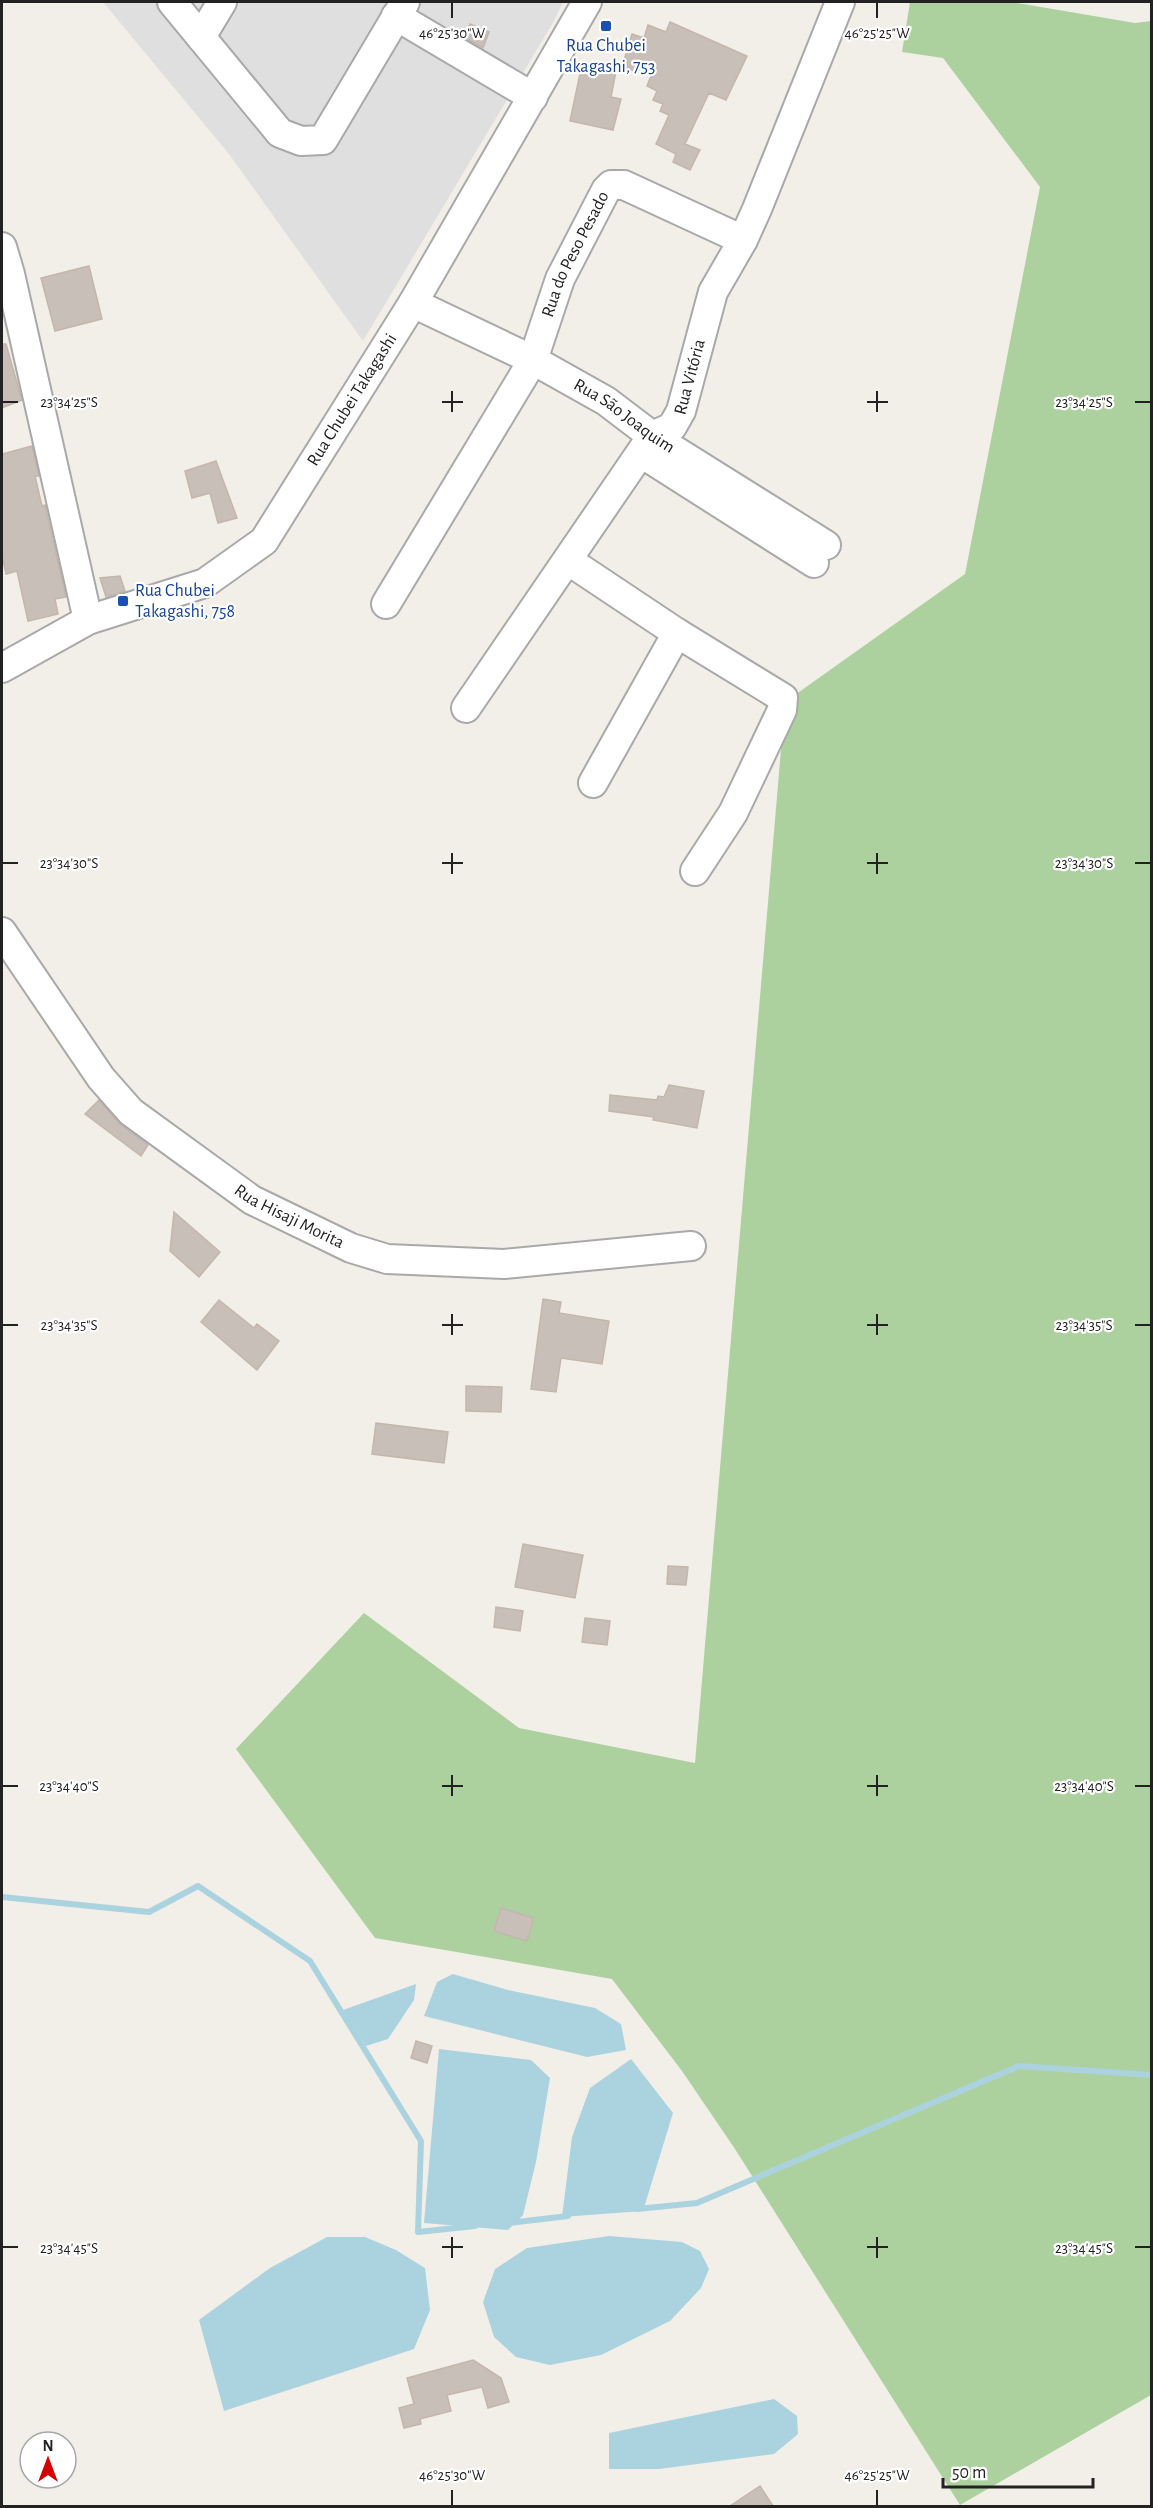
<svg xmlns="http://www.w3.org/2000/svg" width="1153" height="2508" font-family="'Alegreya Sans',sans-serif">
  <rect width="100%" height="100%" fill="#f2efe9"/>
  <!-- residential -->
  <path fill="#e0dfdf" d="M 103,2 L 563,2 L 554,21 L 363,341 L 229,154 Z"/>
  <!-- forest -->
  <path fill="#add19e" d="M 910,2 L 1011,2 L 1135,23 L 1151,21 L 1151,2395 L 960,2505 L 735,2149 L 682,2071 L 612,1979 L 375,1938 L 236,1749 L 364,1613 L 519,1728 L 695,1763 L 785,702 L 965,574 L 1040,187 L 943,58 L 902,52 Z"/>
  <!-- water -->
  <path fill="#aad3df" d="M 453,1974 L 508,1990 L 595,2008 L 621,2024 L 626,2050 L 587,2057 L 424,2016 L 437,1982 Z
    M 416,1984 L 414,2000 L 388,2039 L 366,2046 L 343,2010 Z
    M 439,2049 L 531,2060 L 550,2078 L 536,2162 L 523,2215 L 508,2230 L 424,2223 Z
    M 631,2059 L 673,2113 L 643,2211 L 562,2217 L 572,2137 L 590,2088 Z
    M 609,2236 L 682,2242 L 700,2251 L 709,2269 L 701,2288 L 670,2321 L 601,2355 L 550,2365 L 516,2357 L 494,2337 L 483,2302 L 495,2269 L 527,2248 Z
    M 327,2237 L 365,2237 L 396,2250 L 425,2268 L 430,2310 L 414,2349 L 224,2411 L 199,2320 L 270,2268 Z
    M 774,2399 L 797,2416 L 798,2434 L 774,2454 L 659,2469 L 609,2469 L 609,2433 Z"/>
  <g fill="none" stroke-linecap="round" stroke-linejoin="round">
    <!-- stream -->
    <path stroke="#aad3df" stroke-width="6" d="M 2,1897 L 149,1912 L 198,1886 L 310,1961 L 421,2141 L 418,2232 L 475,2226
      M 637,2209 L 697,2203 L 1019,2066 L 1152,2075
      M 509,2223 L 568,2216"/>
  </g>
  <!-- building -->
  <path fill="#c7bfb8" stroke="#c4b6ab" stroke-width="1.5" d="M 670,22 L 747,56 L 726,100 L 709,93 L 685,144 L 700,150 L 690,170 L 673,162 L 676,154 L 656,144 L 669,115 L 660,111 L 663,104 L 653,100 L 657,91 L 647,86 L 651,76 L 622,67 L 632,34 L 644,38 L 648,25 L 666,32 Z
    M 470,24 L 489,32 L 483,48 L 464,37 Z
    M 582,64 L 616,71 L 611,97 L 621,99 L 613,130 L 570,121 Z
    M 89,266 L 102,319 L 55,331 L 41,278 Z
    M 2,344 L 6,344 L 22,400 L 2,408 Z
    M 32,446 L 39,476 L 35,476 L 42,506 L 45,505 L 66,597 L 55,599 L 58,614 L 28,621 L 17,571 L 6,574 L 2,555 L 2,454 Z
    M 216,461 L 237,518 L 218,523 L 210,493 L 192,498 L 185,471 Z
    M 120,576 L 125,591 L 106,597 L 100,578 Z
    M 669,1085 L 704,1091 L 697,1128 L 653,1120 L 654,1117 L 609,1111 L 610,1095 L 657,1100 L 658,1096 L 664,1097 Z
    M 99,1100 L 121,1125 L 148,1145 L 141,1156 L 85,1114 Z
    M 174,1212 L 220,1252 L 199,1277 L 170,1251 Z
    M 543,1299 L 561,1302 L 559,1313 L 609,1321 L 602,1364 L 561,1358 L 556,1392 L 531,1389 Z
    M 219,1300 L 254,1328 L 257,1324 L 279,1341 L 257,1370 L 201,1322 Z
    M 466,1386 L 502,1387 L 501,1412 L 466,1411 Z
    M 376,1423 L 448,1432 L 444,1463 L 372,1454 Z
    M 523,1544 L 583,1555 L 575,1598 L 515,1587 Z
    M 668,1566 L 688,1567 L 686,1585 L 667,1584 Z
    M 496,1607 L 523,1611 L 520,1631 L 494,1627 Z
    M 585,1618 L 610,1621 L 607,1645 L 582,1642 Z
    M 501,1908 L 534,1918 L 527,1941 L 494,1931 Z
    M 416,2041 L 432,2046 L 427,2063 L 411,2058 Z
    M 473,2360 L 501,2378 L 509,2402 L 488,2408 L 482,2387 L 447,2395 L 451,2411 L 420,2419 L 421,2424 L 404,2428 L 399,2408 L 414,2404 L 407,2378 Z
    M 760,2486 L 773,2506 L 730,2506 Z"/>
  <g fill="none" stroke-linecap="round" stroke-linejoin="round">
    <defs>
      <g id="minor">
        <path d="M 172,2 L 280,133 L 301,141 L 323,140 L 405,2"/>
        <path d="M 396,16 L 533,97"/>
        <path d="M 201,37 L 222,2"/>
        <path d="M 2,247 L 10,274 L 88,620"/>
        <path id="s1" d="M 413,303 L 533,360 L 606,401 L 652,436 L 826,545"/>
        <path d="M 641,453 L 814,563"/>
        <path d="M 569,561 L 677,633 L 783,698 L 782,710 L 733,813 L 695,871"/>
        <path id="s2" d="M 386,604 L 533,360 L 560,279 L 606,190 L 611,185 L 624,185 L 743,240"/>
        <path id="s3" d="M 2,668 L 88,620 L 205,583 L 264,541 L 413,303 L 587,2"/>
        <path id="s4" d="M 466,708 L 652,436 L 672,427 L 681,411 L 713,292 L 743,240 L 757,209 L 840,2"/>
        <path d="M 593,783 L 677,633"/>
        <path id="s5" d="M 2,932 L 101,1078 L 131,1112 L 252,1200 L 351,1248 L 387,1259 L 504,1264 L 691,1246"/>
      </g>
    </defs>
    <!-- minor casing -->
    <use href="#minor" stroke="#a9a9a9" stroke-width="32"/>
    <!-- minor -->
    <use href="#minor" stroke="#fff" stroke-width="28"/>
  </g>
  <!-- ticks -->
  <path fill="none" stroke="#222" stroke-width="2" d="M 452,3 L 452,18M 877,3 L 877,18M 452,391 L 452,412M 877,391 L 877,412M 3,402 L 18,402M 442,402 L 463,402M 867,402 L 888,402M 1135,402 L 1150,402M 452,853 L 452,874M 877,853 L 877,874M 3,863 L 18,863M 442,863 L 463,863M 867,863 L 888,863M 1135,863 L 1150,863M 452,1314 L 452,1335M 877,1314 L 877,1335M 3,1325 L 18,1325M 442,1325 L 463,1325M 867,1325 L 888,1325M 1135,1325 L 1150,1325M 452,1775 L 452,1796M 877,1775 L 877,1796M 3,1786 L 18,1786M 442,1786 L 463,1786M 867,1786 L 888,1786M 1135,1786 L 1150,1786M 452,2237 L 452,2258M 877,2237 L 877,2258M 3,2247 L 18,2247M 442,2247 L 463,2247M 867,2247 L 888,2247M 1135,2247 L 1150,2247M 452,2490 L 452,2505M 877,2490 L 877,2505"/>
  <!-- markers -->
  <g fill="#1a4fb4" stroke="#fff" stroke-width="2">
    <rect x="600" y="20" width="12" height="12" rx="3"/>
    <rect x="117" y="595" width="12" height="12" rx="3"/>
  </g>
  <g text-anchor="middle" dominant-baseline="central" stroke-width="4.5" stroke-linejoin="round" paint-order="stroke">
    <!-- transit labels -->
    <g font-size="18" fill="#164399" stroke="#fff">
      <text x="606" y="46">Rua Chubei<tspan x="606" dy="21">Takagashi, 753</tspan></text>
      <text x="135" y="591" text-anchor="start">Rua Chubei<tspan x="135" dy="21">Takagashi, 758</tspan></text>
    </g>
    <!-- street labels -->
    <g font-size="18" fill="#222" stroke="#fff">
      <text stroke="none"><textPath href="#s2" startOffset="399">Rua do Peso Pesado</textPath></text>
      <text stroke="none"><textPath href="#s4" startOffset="405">Rua Vitória</textPath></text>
      <text stroke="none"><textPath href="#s3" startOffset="460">Rua Chubei Takagashi</textPath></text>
      <text stroke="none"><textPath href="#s1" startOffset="240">Rua São Joaquim</textPath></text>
      <text stroke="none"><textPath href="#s5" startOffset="412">Rua Hisaji Morita</textPath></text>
    </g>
  </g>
  <g font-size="15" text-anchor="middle" fill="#222" stroke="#fff" stroke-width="4.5" stroke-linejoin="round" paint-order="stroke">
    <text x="452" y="38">46°25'30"W</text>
    <text x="877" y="38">46°25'25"W</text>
    <text x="69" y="407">23°34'25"S</text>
    <text x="1084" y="407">23°34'25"S</text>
    <text x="69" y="868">23°34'30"S</text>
    <text x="1084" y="868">23°34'30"S</text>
    <text x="69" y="1330">23°34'35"S</text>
    <text x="1084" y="1330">23°34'35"S</text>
    <text x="69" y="1791">23°34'40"S</text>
    <text x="1084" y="1791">23°34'40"S</text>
    <text x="69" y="2253">23°34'45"S</text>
    <text x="1084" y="2253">23°34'45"S</text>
    <text x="452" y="2480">46°25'30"W</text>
    <text x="877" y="2480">46°25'25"W</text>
  </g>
  <!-- border -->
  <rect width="1153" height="2508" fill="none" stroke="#222222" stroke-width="6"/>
  <!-- north arrow -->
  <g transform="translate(48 2460)"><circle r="28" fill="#ffffff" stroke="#a7a7a7" stroke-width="1.5"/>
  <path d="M0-4.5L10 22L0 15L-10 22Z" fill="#d40000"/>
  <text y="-9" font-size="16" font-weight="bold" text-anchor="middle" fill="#222222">N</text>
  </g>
  <!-- scale -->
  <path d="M943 2478v9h150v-9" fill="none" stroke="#222222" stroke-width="3"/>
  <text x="952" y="2478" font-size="18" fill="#222222" stroke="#ffffff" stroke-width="4.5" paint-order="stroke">50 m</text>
</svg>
